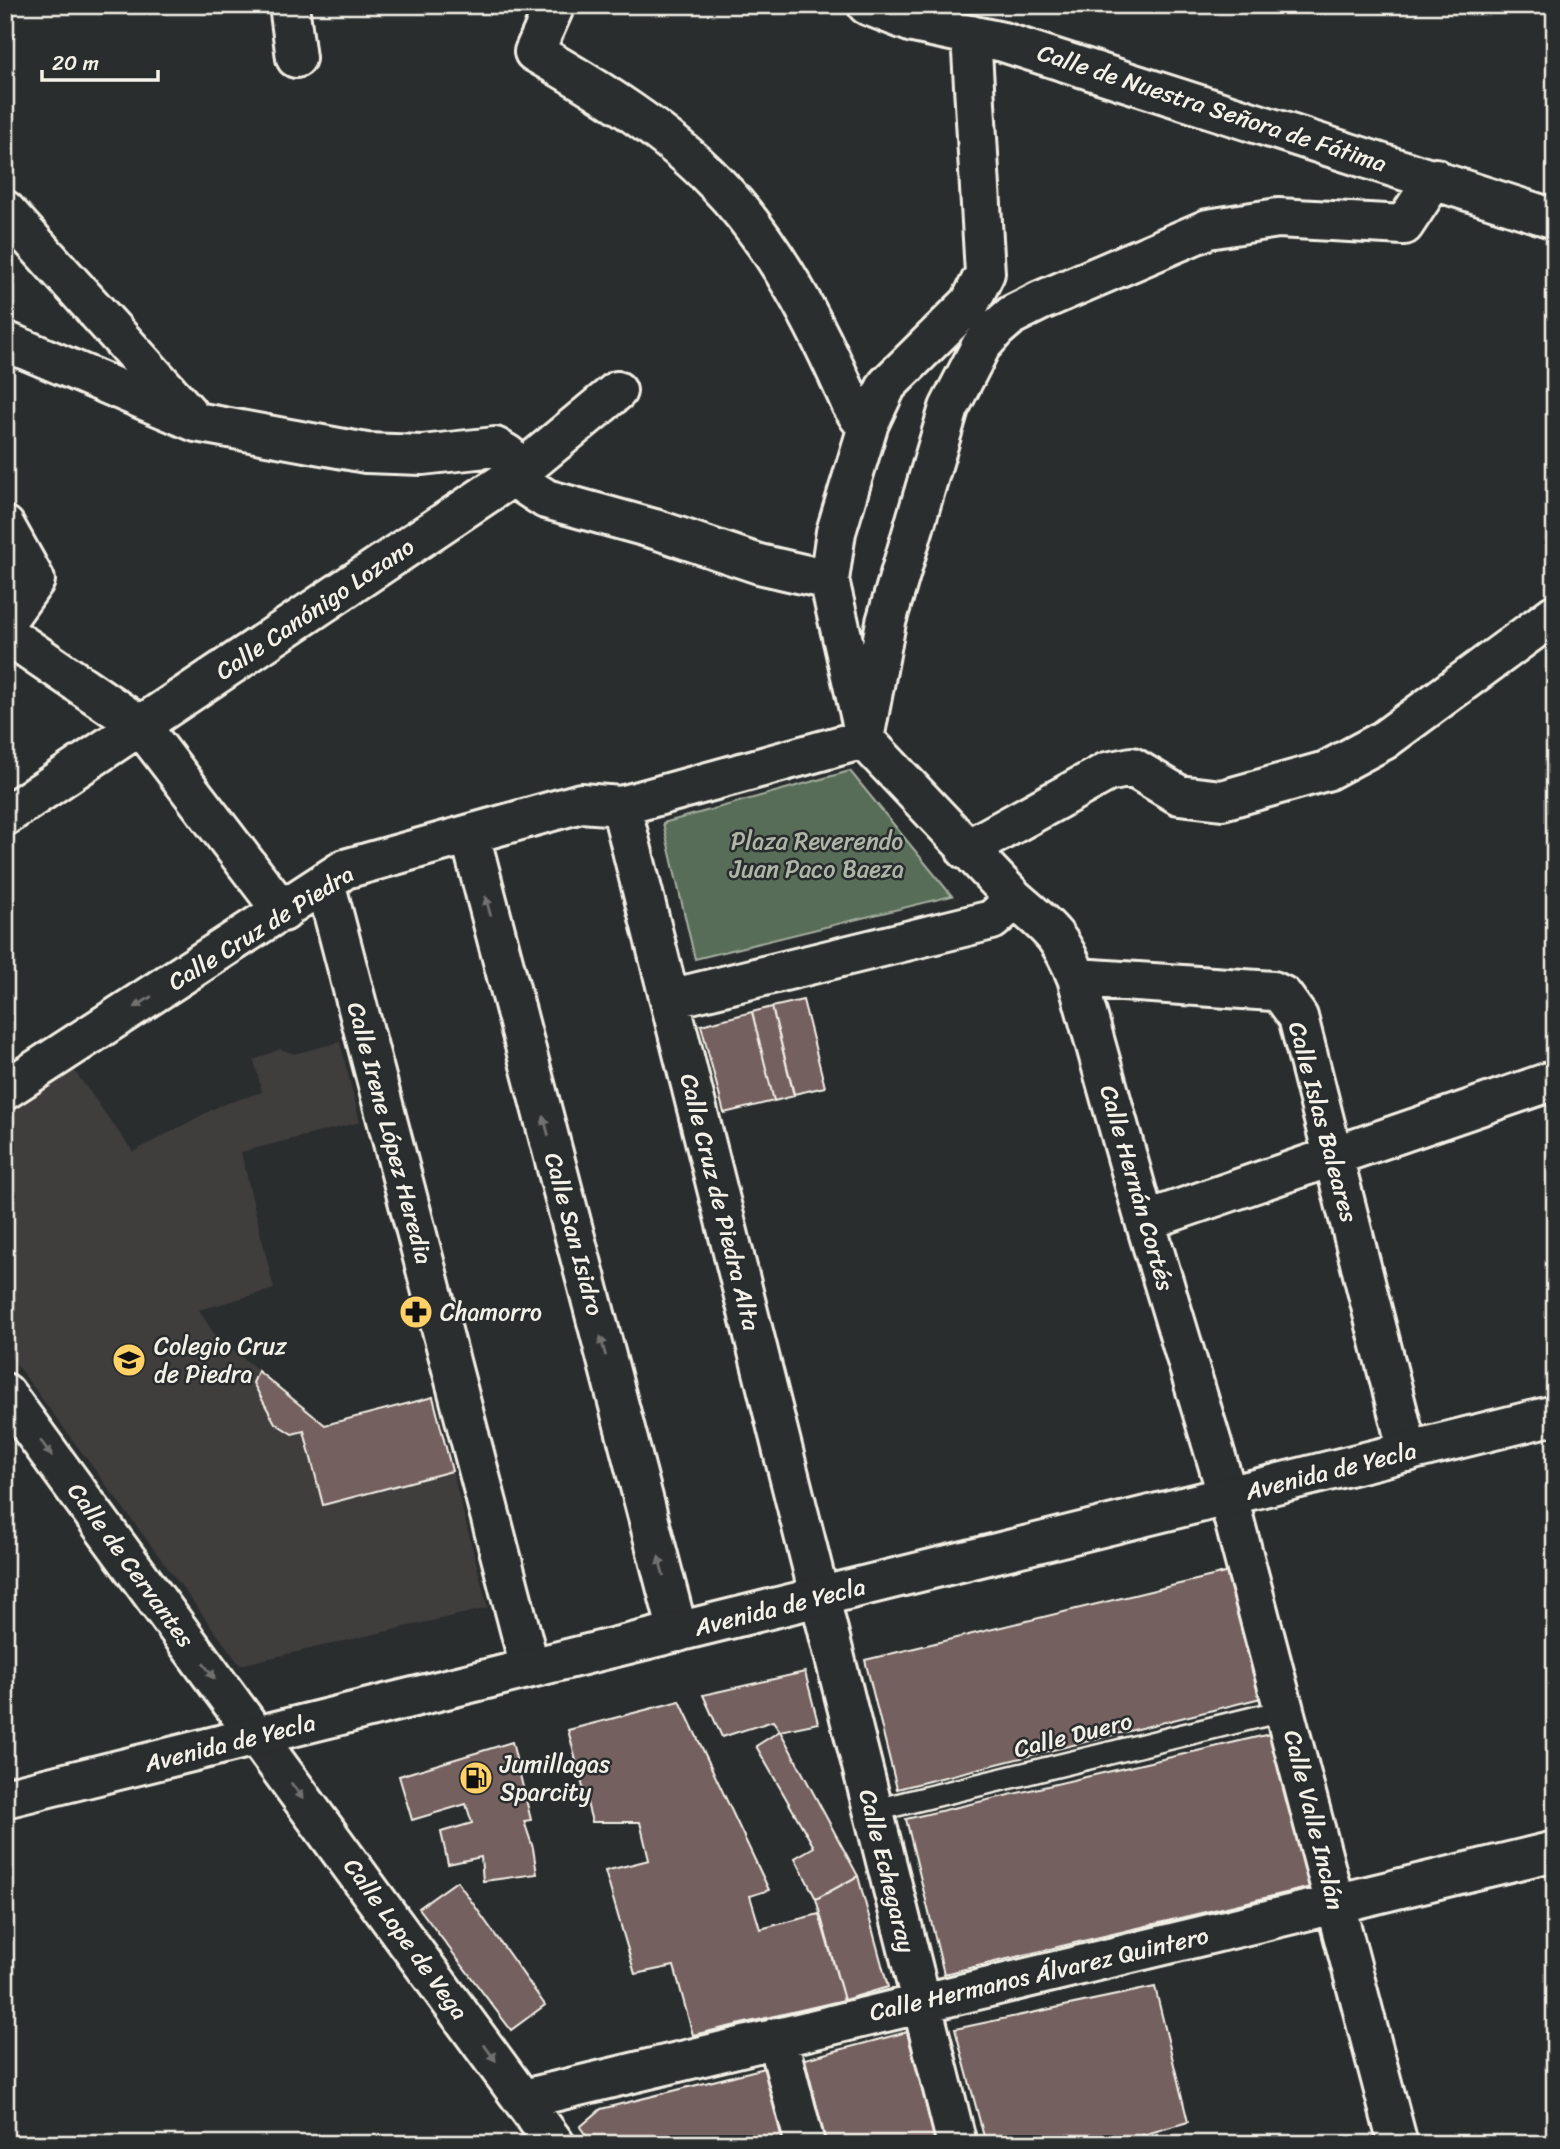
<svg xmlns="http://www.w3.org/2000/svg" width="1560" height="2149" font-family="Sriracha,sans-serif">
  <rect width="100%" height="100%" fill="#2a2d2e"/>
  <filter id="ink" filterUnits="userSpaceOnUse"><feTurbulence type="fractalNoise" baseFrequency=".0143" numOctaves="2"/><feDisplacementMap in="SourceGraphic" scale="14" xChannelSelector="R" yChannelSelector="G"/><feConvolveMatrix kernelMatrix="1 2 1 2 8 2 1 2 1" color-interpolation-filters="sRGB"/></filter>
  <g filter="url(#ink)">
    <!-- built -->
    <path fill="#403d3d" d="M 340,1042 L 360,1122 L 241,1152 L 274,1289 L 199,1310 L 214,1334 L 325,1425 L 433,1397 L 488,1608 L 240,1665 L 5,1349 L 5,1113 L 73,1069 L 133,1152 L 219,1106 L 262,1092 L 254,1060 L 280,1049 L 294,1054 Z"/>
    <!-- green -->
    <path fill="#586d58" stroke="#a6afa0" stroke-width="2" d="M 850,771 L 952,896 L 695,959 L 663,823 Z"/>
    <!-- building -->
    <path fill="#746160" stroke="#f4f1e8" stroke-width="2" d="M 803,1000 L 825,1087 L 794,1094 L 772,1007 Z
      M 772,1007 L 794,1096 L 774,1101 L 752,1012 Z
      M 752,1012 L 774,1101 L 724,1113 L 701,1025 Z
      M 258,1371 L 325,1425 L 433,1397 L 452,1471 L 323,1505 L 304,1431 L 292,1434 L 275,1423 L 253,1383 Z
      M 1229,1572 L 1261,1698 L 897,1789 L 865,1660 Z
      M 805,1672 L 818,1723 L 780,1731 L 773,1721 L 722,1737 L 703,1695 Z
      M 680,1701 L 769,1890 L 750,1896 L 760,1929 L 819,1914 L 844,2000 L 693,2035 L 674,1966 L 635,1974 L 605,1871 L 649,1860 L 640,1822 L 592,1822 L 568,1730 Z
      M 780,1731 L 858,1876 L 816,1899 L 795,1858 L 814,1847 L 756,1746 Z
      M 1270,1734 L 1311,1887 L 944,1974 L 906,1819 Z
      M 512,1742 L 531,1820 L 524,1821 L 533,1848 L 537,1874 L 483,1881 L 481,1857 L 448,1864 L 441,1832 L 472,1823 L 466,1804 L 412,1820 L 399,1776 Z
      M 858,1876 L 888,1987 L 844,2000 L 816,1899 Z
      M 457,1881 L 545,2005 L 511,2030 L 419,1908 Z
      M 1155,1987 L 1188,2122 L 1112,2144 L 986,2144 L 955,2029 Z
      M 907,2032 L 936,2144 L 826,2144 L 805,2059 Z
      M 765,2068 L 785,2144 L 592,2144 L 580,2127 L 601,2109 Z"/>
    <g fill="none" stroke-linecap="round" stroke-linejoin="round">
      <defs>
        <path id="lane" d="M 872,1811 L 1286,1710"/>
        <path id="street" d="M 289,5 L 296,58
          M 555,5 L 534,52 C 598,89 664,129 715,182 C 776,244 817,326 851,404 L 859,417 L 869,423
          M 867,5 L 913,23 L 1003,42 L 1555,219
          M 5,210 L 187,412
          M 5,341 L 196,422 L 366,453 L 422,455 L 495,447 L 508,455 L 526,486 L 546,499 L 658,530 L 759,564 L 829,580
          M 5,526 L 35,580 L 5,622
          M 5,633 L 141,726 L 283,912
          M 862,723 L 829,580 L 836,532 L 869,423 L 887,385 L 970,303 L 985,273 L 971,35
          M 864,739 L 886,622 L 949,408 L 981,346 L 997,328 L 1012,315 L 1040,301 L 1208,229 L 1278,218 L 1404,225 L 1435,178
          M 621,806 L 957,2144
          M 5,816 L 518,473 L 617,391
          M 470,835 L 678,1632
          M 966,850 L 1107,772 L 1132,767 L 1179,795 L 1222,800 L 1326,771 L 1384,740 L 1555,614
          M 325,882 L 530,1668
          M 1015,899 C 1049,928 1060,935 1077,978 L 1145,1221 L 1228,1497 L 1398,2144
          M 1077,978 L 1273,991 L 1283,996 L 1298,1017 L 1408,1452
          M 5,1090 L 345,869 L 581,803 L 621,806 L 864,739 L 1015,899 L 992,920 L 670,999
          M 1145,1221 L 1555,1080
          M 5,1393 L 555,2144
          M 777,2037 L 805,2144
          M 524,2099 L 1555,1851"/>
        <path id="primary" d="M 5,1798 L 1555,1415"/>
      </defs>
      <!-- lane casing -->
      <use href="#lane" stroke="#f4f1e8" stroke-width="26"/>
      <!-- street casing -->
      <use href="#street" stroke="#f4f1e8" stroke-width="44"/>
      <!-- primary casing -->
      <use href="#primary" stroke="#f4f1e8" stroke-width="44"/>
      <!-- lane -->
      <use href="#lane" stroke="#2a2d2e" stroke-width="21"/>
      <!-- street -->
      <use href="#street" stroke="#2a2d2e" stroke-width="38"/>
      <!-- primary -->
      <use href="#primary" stroke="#2a2d2e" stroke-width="38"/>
    </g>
    <!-- one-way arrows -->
    <defs><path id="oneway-solid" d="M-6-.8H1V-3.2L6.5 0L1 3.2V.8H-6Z" transform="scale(1.75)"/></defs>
    <g fill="#71726f">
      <use href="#oneway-solid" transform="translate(488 906) rotate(-105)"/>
      <use href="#oneway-solid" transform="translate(143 1002) rotate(147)"/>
      <use href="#oneway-solid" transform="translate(546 1126) rotate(-105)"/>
      <use href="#oneway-solid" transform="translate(603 1346) rotate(-105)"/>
      <use href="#oneway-solid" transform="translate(46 1448) rotate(54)"/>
      <use href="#oneway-solid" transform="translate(661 1566) rotate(-105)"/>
      <use href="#oneway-solid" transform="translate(209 1671) rotate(54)"/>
      <use href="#oneway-solid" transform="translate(297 1791) rotate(54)"/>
      <use href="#oneway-solid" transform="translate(490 2053) rotate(54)"/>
    </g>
  </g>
  <!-- icons -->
  <defs>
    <symbol id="pharmacy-disc" viewBox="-11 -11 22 22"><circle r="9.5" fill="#ffd166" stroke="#2a2d2e"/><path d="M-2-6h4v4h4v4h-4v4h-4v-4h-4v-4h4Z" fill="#111"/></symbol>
    <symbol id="school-disc" viewBox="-11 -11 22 22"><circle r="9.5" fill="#ffd166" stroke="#2a2d2e"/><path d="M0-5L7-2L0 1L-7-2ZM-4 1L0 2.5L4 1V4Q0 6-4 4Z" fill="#111"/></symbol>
    <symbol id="fuel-disc" viewBox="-11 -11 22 22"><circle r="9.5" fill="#ffd166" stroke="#2a2d2e"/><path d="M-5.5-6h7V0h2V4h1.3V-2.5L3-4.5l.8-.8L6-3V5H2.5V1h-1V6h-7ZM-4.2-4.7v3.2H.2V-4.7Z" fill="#111"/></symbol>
  </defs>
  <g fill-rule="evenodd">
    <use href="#pharmacy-disc" x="397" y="1293" width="38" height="38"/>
    <use href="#school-disc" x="110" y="1341" width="38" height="38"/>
    <use href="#fuel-disc" x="457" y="1759" width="38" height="38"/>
  </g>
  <g text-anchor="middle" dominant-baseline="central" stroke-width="5" stroke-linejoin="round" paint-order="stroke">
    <!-- street labels -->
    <g font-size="24" fill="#f4f1e8" stroke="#2a2d2e">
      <text transform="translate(1212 108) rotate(18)">Calle de Nuestra Señora de Fátima</text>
      <text transform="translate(315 609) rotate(-34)">Calle Canónigo Lozano</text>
      <text transform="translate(261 928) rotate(-32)">Calle Cruz de Piedra</text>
      <text transform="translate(1323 1122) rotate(75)">Calle Islas Baleares</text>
      <text transform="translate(390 1133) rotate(75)">Calle Irene López Heredia</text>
      <text transform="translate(1137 1188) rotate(74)">Calle Hernán Cortés</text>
      <text transform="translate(720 1202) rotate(76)">Calle Cruz de Piedra Alta</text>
      <text transform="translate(574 1234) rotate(75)">Calle San Isidro</text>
      <text transform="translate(1331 1471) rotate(-14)">Avenida de Yecla</text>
      <text transform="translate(131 1565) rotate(54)">Calle de Cervantes</text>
      <text transform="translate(780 1607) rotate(-14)">Avenida de Yecla</text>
      <text transform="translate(1073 1735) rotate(-14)">Calle Duero</text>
      <text transform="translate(230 1743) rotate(-14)">Avenida de Yecla</text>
      <text transform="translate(1314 1820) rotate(76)">Calle Valle Inclán</text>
      <text transform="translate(887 1871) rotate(76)">Calle Echegaray</text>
      <text transform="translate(406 1939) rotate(54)">Calle Lope de Vega</text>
      <text transform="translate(1039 1974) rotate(-13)">Calle Hermanos Álvarez Quintero</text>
    </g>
    <!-- park labels -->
    <g font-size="24" fill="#aeb6a7" stroke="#2a2d2e">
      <text x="817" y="841">Plaza Reverendo<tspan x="817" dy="28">Juan Paco Baeza</tspan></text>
    </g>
    <!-- poi labels -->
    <g font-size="24" fill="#f4f1e8" stroke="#2a2d2e" text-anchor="start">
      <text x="440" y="1312">Chamorro</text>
      <text x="154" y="1346">Colegio Cruz<tspan x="154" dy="28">de Piedra</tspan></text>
      <text x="500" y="1764">Jumillagas<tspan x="500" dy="28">Sparcity</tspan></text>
    </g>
  </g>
  <!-- margin -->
  <rect width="1560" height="2149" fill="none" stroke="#2a2d2e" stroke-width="28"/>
  <rect x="14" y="14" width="1532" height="2121" fill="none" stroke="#f4f1e8" stroke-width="2.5" filter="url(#ink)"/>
  <!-- scale -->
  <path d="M42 70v10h116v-10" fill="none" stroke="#f4f1e8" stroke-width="3.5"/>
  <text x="52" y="70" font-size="21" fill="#f4f1e8" stroke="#2a2d2e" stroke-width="5" paint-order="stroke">20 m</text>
</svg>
